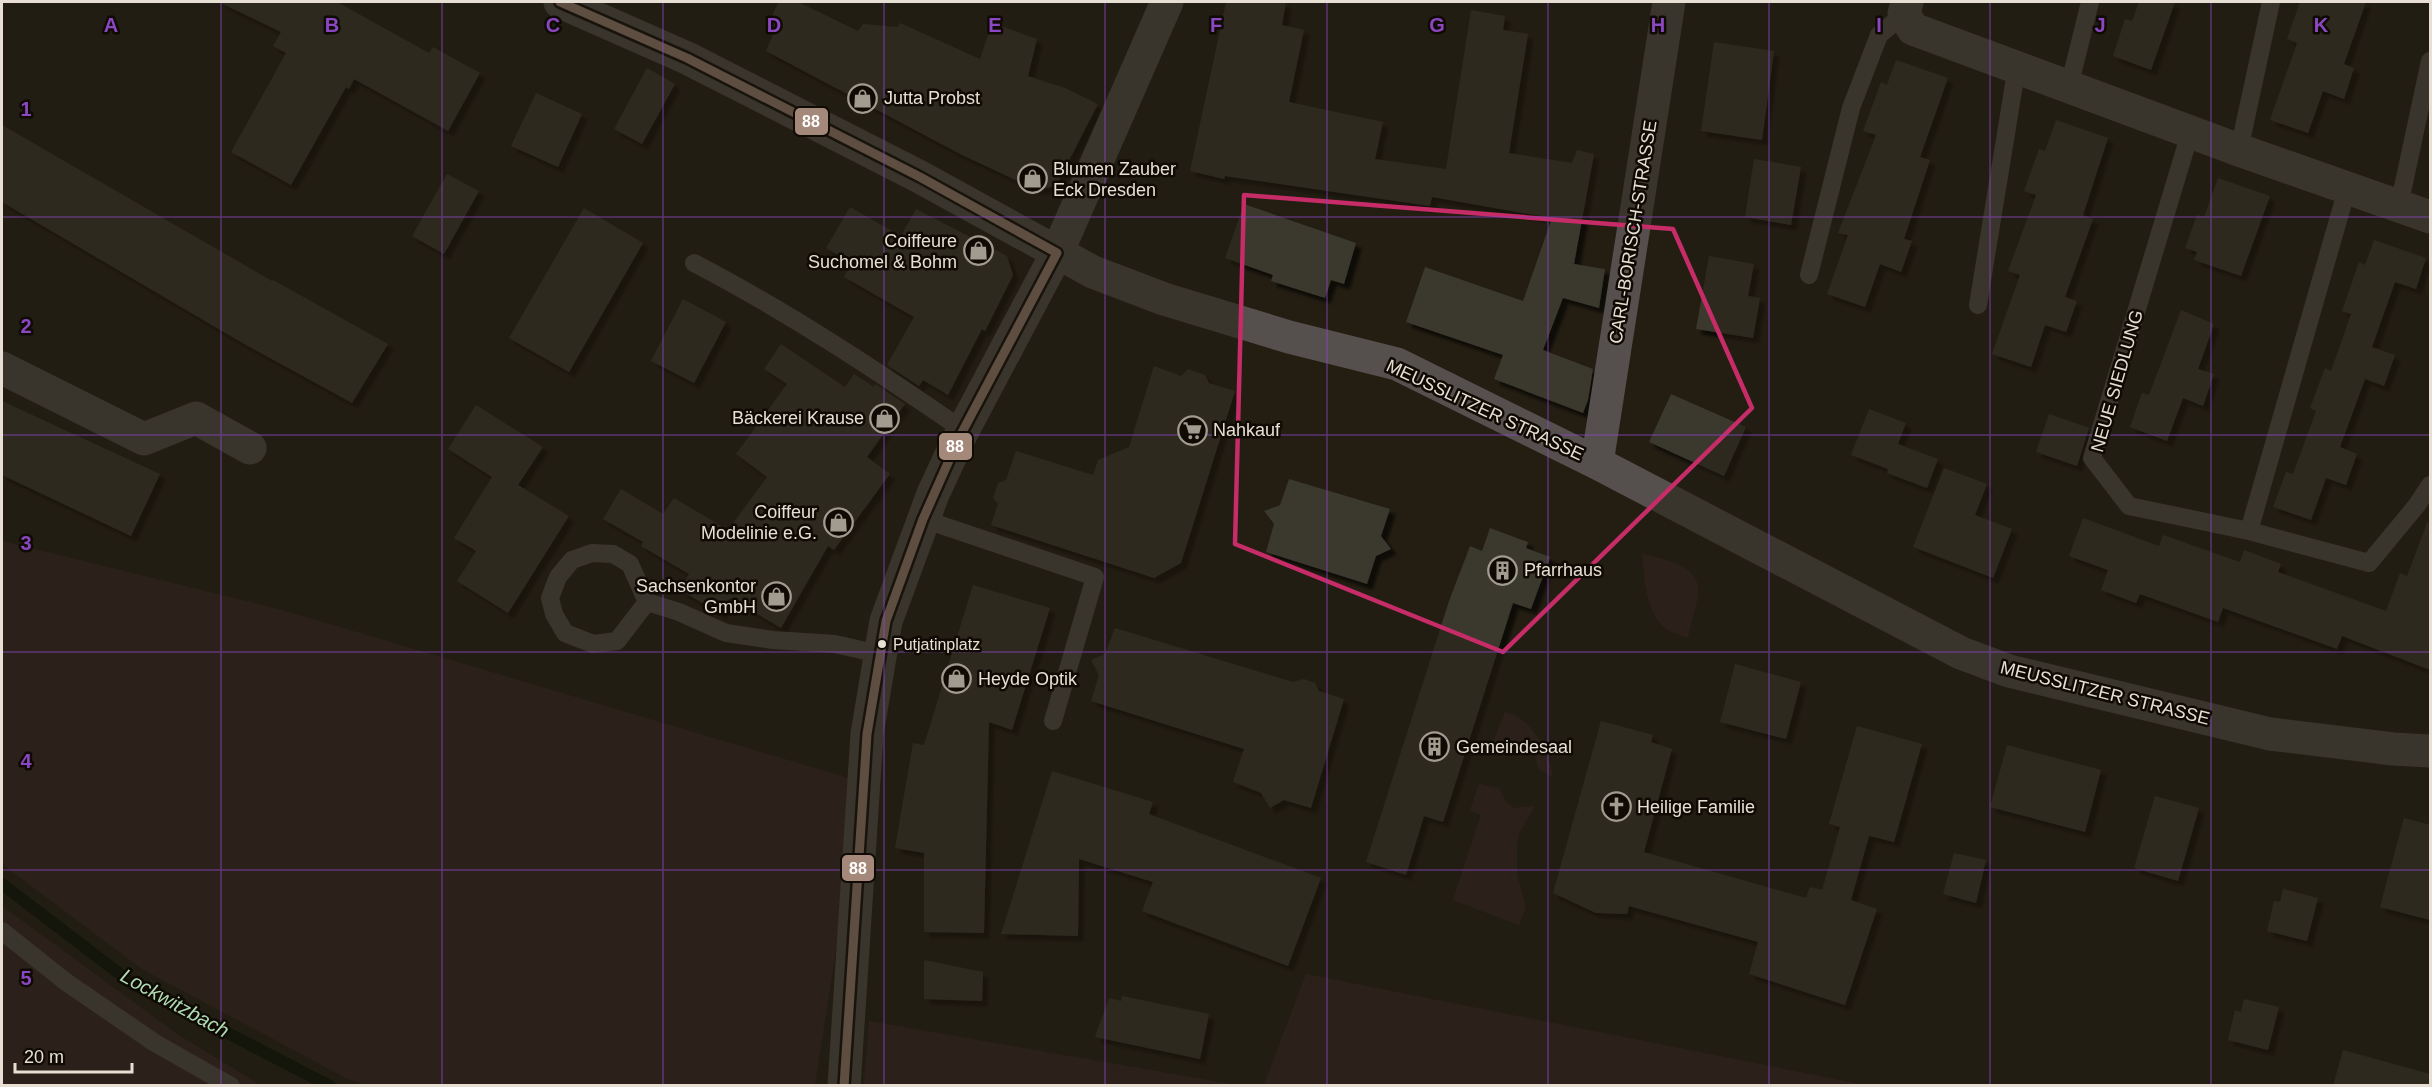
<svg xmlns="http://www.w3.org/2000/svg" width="2432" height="1087" font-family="Helvetica,sans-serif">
  <defs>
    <filter id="shadow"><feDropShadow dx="5.5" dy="5.5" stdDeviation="1.5" flood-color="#0009"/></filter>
  </defs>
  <rect width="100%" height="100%" fill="#231d12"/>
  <!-- green -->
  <path fill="#392625" d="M 2,541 L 282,610 L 862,782 L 815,1085 L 366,1085 L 346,1078 L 142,969 L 2,864 Z
    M 1642,554 C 1660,558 1694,564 1698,586 C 1700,598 1690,625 1688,638 C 1681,635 1672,633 1666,629 C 1645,611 1645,580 1642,554 Z
    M 1505,712 C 1532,718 1549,752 1553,778 L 1538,768 C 1537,756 1533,752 1522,746 L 1505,751 L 1491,747 Z
    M 1479,784 L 1499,788 L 1506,802 L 1514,808 L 1535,806 L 1519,833 L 1517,847 L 1517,875 L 1526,907 L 1519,925 L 1453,900 L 1481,815 L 1470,810 Z
    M 2,906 L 177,1034 L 260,1085 L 2,1085 Z
    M 1306,974 L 1865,1085 L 1264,1085 Z
    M 869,1021 L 1236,1085 L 864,1085 Z"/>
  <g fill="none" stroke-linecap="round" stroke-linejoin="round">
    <!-- stream -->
    <path stroke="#030e03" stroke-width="12" d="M 2,884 L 133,984 L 330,1086"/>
  </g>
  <!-- building -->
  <path fill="#3a382e" filter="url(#shadow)" d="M 219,2 L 337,2 L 429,53 L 433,47 L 480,73 L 448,131 L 354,79 L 349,89 L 346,87 L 291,185 L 231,152 L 286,53 L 273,46 L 281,32 Z
    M 779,2 L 798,2 L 858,31 L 863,24 L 898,27 L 900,23 L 980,59 L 992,23 L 1037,39 L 1028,76 L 1065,88 L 1098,104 L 1056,186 L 1037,190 L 962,155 L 766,51 L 775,30 L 767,25 Z
    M 1226,2 L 1286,2 L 1282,25 L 1304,30 L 1289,102 L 1383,122 L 1375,159 L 1446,169 L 1471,10 L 1505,16 L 1503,30 L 1528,34 L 1509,153 L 1572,163 L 1577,150 L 1594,154 L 1574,264 L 1605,269 L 1599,308 L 1563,298 L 1543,350 L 1593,369 L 1588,400 L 1583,413 L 1494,379 L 1503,355 L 1406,322 L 1425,267 L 1523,301 L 1552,218 L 1432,197 L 1430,206 L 1225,176 L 1224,179 L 1190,171 Z
    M 2139,2 L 2175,2 L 2151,70 L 2113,56 L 2125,19 L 2132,21 Z
    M 2300,2 L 2366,2 L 2344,64 L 2354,68 L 2344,99 L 2323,91 L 2308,133 L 2270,120 L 2297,43 L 2287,39 Z
    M 1714,42 L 1774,51 L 1762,140 L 1701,131 Z
    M 1896,60 L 1948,78 L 1920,157 L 1930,160 L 1904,239 L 1912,241 L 1901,272 L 1880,264 L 1865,307 L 1827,294 L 1848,235 L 1838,233 L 1876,135 L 1863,131 L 1881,82 L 1887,85 Z
    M 647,68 L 675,84 L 642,144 L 614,129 Z
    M 536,93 L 582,114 L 558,167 L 511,146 Z
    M 2056,120 L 2108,138 L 2083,215 L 2093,219 L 2065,297 L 2077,301 L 2066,332 L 2045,325 L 2031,367 L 1992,354 L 2020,275 L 2008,271 L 2036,195 L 2024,191 L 2039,149 L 2045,151 Z
    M 2,125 L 272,281 L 273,280 L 388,344 L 352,403 L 239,341 L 2,202 Z
    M 1754,159 L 1801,167 L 1791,225 L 1745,217 Z
    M 447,174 L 479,191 L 444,254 L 412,236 Z
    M 2218,178 L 2270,196 L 2241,276 L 2194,260 L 2197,252 L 2185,248 L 2197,215 L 2204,217 Z
    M 1244,204 L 1356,243 L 1344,284 L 1331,280 L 1325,298 L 1271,281 L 1273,275 L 1225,258 Z
    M 850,207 L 901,236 L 916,209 L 1007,256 L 1013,275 L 985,331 L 982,329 L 948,395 L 923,380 L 919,386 L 887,365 L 914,317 L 844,277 L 852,263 L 826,248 Z
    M 584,208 L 643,243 L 569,372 L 509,338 Z
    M 2374,240 L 2426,258 L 2416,289 L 2395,282 L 2372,347 L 2395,355 L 2384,386 L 2365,379 L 2340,447 L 2357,454 L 2346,485 L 2326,478 L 2311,520 L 2273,507 L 2286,472 L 2293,474 L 2316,411 L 2310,408 L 2325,368 L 2331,371 L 2351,314 L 2342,311 L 2359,262 L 2365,265 Z
    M 1709,256 L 1754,264 L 1748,296 L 1760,298 L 1753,338 L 1696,329 Z
    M 683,299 L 726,322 L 694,383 L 651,361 Z
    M 2181,310 L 2214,324 L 2198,369 L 2214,374 L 2203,406 L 2183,398 L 2167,441 L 2130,427 L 2142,393 L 2149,395 Z
    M 781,344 L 845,387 L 854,374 L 874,387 L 875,384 L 905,404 L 867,457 L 890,474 L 834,550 L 828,546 L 781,628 L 730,598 L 721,614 L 680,590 L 689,574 L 641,546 L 643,542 L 603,519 L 621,489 L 663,514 L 674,498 L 728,530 L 767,477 L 736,454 L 787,384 L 764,369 Z
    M 1154,366 L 1181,376 L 1188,369 L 1205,375 L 1209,383 L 1235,391 L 1181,563 L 1154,578 L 991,525 L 998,504 L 993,498 L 998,483 L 1006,480 L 1016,451 L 1093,475 L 1098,460 L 1129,447 Z
    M 1671,394 L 1746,427 L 1724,476 L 1649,442 Z
    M 2,401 L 160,474 L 131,536 L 2,475 Z
    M 476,405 L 543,447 L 518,485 L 569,516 L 508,613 L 457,581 L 476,551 L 454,538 L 492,477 L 448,449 Z
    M 1869,409 L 1906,423 L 1898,444 L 1938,459 L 1927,488 L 1887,473 L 1888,469 L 1851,455 Z
    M 2049,414 L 2089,428 L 2077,466 L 2036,452 Z
    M 1944,468 L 1987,484 L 1975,515 L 2012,529 L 1993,578 L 1913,547 Z
    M 1289,479 L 1390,509 L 1381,536 L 1391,549 L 1376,556 L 1367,584 L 1266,552 L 1274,524 L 1264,511 L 1280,505 Z
    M 2083,518 L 2159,546 L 2163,535 L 2240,562 L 2244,550 L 2281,564 L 2278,572 L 2386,611 L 2400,573 L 2407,576 L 2427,523 L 2430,523 L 2430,670 L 2342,636 L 2337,649 L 2223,608 L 2218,622 L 2140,594 L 2136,603 L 2101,590 L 2108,570 L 2069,556 Z
    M 1490,528 L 1528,542 L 1526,548 L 1550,557 L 1531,609 L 1513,603 L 1443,822 L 1424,816 L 1406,875 L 1366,862 L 1449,601 L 1470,546 L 1482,551 Z
    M 973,585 L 1050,608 L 1012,730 L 989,722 L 984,933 L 924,932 L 924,853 L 895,848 L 913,743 L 924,745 Z
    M 1115,628 L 1293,682 L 1304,679 L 1315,683 L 1319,691 L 1344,699 L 1311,808 L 1284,800 L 1270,808 L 1261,793 L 1233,782 L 1244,749 L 1091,701 L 1099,675 L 1091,660 L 1105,654 Z
    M 1735,664 L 1801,682 L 1786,739 L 1720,722 Z
    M 1601,721 L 1653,735 L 1651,742 L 1672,749 L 1644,852 L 1806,898 L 1810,887 L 1822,890 L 1832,856 L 1840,827 L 1829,824 L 1857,726 L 1922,744 L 1894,842 L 1869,836 L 1851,900 L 1877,909 L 1845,1005 L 1749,974 L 1758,942 L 1629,906 L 1627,914 L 1596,913 L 1553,893 Z
    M 2007,745 L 2101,770 L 2085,832 L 1990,807 Z
    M 1052,771 L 1153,802 L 1149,814 L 1321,878 L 1288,966 L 1142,911 L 1153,882 L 1079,859 L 1078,936 L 1001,934 Z
    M 2155,796 L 2199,808 L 2178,881 L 2134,868 Z
    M 2404,818 L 2430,825 L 2430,920 L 2380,907 Z
    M 1954,853 L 1986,860 L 1976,903 L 1943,894 Z
    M 2283,889 L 2318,898 L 2307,941 L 2267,931 L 2274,901 L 2280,902 Z
    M 924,960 L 983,972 L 982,1001 L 924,999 Z
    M 1122,996 L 1209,1014 L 1200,1059 L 1095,1037 L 1109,998 L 1121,1001 Z
    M 2244,999 L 2279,1007 L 2268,1050 L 2228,1040 L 2235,1010 L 2241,1012 Z
    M 2343,1050 L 2430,1074 L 2430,1086 L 2333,1086 Z"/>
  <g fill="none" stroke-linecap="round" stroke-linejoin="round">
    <!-- lane -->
    <path stroke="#55504d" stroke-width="18" d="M 2069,87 L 2090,2
      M 2191,130 L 2092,458 L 2129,506 L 2249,531 L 2369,563 L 2417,505 L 2430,485
      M 2239,150 L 2271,2
      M 2399,206 L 2430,61
      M 694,263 C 788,312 876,370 963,430
      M 1809,275 L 1851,108 L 1879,35 L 1904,14
      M 1978,305 L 2017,66
      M 923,519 L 1095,577 L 1053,721
      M 2249,531 L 2347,189
      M 647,602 L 630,564 L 613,554 L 592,553 L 572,560 L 558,577 L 550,598 L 554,614 L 565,633 L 593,644 L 617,641 L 647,602 L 679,612 L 726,633 L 773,640 L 835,644 L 879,654
      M 2,931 L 66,982 L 155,1043 L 231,1086"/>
    <!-- street -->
    <path stroke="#55504d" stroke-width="33" d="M 560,2 L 687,58 L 920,177 L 1093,272 L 1164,299 L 1289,337 L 1397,364 L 1597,463 L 1961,653 L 2009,671 L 2270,734 L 2393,749 L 2430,751
      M 1907,2 L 1904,14 L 1913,29 L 2239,150 L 2430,217
      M 2,368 L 144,439 L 196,418 L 250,448
      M 1597,463 L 1669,2
      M 844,1086 L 867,734 L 886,621 L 933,494 L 959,438 L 1057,253 L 1167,2"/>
    <defs>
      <path id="bus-1" d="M 560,2 L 687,58 L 920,177 L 1057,253
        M 844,1086 L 867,734 L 886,621 L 923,519 L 959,438 L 1057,253"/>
    </defs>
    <!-- bus-1 casing -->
    <use href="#bus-1" stroke="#0f0a03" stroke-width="14"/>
    <!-- bus-1 -->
    <use href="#bus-1" stroke="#a4897a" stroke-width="9"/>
  </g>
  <!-- marked area -->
  <path d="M0 0H2432V1087H0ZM 1244,195 L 1673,229 L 1752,408 L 1503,652 L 1235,544 Z" fill="#231d12" fill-opacity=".55" fill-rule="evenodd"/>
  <path fill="none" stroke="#c62c67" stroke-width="4.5" stroke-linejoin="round" d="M 1244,195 L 1673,229 L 1752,408 L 1503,652 L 1235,544 Z"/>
  <!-- grid -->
  <path fill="none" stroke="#8b47c2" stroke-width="1.5" stroke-opacity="0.55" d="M 221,2 L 221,1086M 442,2 L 442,1086M 663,2 L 663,1086M 884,2 L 884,1086M 1105,2 L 1105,1086M 1327,2 L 1327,1086M 1548,2 L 1548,1086M 1769,2 L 1769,1086M 1990,2 L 1990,1086M 2211,2 L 2211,1086M 2,217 L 2430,217M 2,435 L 2430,435M 2,652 L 2430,652M 2,870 L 2430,870"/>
  <!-- icons -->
  <defs>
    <symbol id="shop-ring" viewBox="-11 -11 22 22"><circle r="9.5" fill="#0f0a03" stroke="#a29b8f" stroke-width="1.5"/><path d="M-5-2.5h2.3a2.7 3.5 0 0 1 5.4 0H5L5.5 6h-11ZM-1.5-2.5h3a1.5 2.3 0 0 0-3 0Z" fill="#a29b8f"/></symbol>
    <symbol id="supermarket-ring" viewBox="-11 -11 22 22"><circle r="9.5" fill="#0f0a03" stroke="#a29b8f" stroke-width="1.5"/><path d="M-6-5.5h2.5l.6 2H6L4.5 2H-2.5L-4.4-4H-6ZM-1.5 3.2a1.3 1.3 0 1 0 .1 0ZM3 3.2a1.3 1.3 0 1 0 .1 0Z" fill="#a29b8f"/></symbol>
    <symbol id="building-ring" viewBox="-11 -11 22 22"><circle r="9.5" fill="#0f0a03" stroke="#a29b8f" stroke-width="1.5"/><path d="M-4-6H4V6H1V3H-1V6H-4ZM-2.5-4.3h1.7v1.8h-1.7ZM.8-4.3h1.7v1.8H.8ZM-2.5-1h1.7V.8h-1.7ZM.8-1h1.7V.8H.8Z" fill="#a29b8f"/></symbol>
    <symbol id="church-ring" viewBox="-11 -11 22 22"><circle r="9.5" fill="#0f0a03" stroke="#a29b8f" stroke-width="1.5"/><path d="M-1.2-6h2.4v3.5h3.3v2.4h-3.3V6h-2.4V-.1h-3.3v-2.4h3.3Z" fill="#a29b8f"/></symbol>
  </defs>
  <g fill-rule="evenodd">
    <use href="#shop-ring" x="846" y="82" width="33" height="33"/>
    <use href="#shop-ring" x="1016" y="162" width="33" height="33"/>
    <use href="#shop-ring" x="962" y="234" width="33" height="33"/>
    <use href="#shop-ring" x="868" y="402" width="33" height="33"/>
    <use href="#supermarket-ring" x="1176" y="414" width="33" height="33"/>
    <use href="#shop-ring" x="822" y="506" width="33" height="33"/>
    <use href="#building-ring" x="1486" y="554" width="33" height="33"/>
    <use href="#shop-ring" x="760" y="580" width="33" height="33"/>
    <use href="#shop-ring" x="940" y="662" width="33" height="33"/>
    <use href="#building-ring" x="1418" y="730" width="33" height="33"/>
    <use href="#church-ring" x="1600" y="790" width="33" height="33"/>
  </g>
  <!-- markers -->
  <circle fill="#e7dfd3" stroke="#0f0a03" stroke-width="2" cx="882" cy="644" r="5"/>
  <g text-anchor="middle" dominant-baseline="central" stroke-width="5" stroke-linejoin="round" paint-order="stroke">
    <!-- bus labels -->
    <g font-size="16" fill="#e7dfd3" stroke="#0f0a03" text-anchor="start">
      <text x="893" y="644">Putjatinplatz</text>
    </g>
    <!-- poi labels -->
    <g font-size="18" fill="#e7dfd3" stroke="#0f0a03" text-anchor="start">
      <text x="884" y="98">Jutta Probst</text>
      <text x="1053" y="169">Blumen Zauber<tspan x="1053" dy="21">Eck Dresden</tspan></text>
      <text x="957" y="241" text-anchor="end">Coiffeure<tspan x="957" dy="21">Suchomel &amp; Bohm</tspan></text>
      <text x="864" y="418" text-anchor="end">Bäckerei Krause</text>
      <text x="1213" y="430">Nahkauf</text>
      <text x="817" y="512" text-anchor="end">Coiffeur<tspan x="817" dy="21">Modelinie e.G.</tspan></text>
      <text x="1524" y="570">Pfarrhaus</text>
      <text x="756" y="586" text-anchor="end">Sachsenkontor<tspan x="756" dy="21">GmbH</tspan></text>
      <text x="978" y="679">Heyde Optik</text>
      <text x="1456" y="747">Gemeindesaal</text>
      <text x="1637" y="807">Heilige Familie</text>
    </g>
    <!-- street labels -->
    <g font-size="18" fill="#e7dfd3" stroke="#0f0a03">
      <text transform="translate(1633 232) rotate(-81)">CARL-BORISCH-STRASSE</text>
      <text transform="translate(2117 381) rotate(-74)">NEUE SIEDLUNG</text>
      <text transform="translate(1485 410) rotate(25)">MEUSSLITZER STRASSE</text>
      <text transform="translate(2105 693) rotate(14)">MEUSSLITZER STRASSE</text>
    </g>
    <!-- water labels -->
    <g font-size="20" font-style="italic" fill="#afdcb4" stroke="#0f0a03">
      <text transform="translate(175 1003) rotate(29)">Lockwitzbach</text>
    </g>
  </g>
  <g font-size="20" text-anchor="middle" font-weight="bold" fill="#8b47c2" stroke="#0f0a03" stroke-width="5" stroke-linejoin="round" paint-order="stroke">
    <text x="111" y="32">A</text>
    <text x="332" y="32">B</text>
    <text x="553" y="32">C</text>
    <text x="774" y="32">D</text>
    <text x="995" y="32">E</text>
    <text x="1216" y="32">F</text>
    <text x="1437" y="32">G</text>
    <text x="1658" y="32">H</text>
    <text x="1879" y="32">I</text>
    <text x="2100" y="32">J</text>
    <text x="2321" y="32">K</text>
    <text x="26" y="116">1</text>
    <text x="26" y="333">2</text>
    <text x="26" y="550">3</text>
    <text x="26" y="768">4</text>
    <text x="26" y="985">5</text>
  </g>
  <g stroke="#0f0a03" stroke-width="2">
    <rect x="794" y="107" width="35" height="29" rx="6" fill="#a4897a"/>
    <rect x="938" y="432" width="35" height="29" rx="6" fill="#a4897a"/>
    <rect x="841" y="854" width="34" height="28" rx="6" fill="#a4897a"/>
  </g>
  <g font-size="16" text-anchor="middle" font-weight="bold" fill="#fff">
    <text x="811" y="127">88</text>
    <text x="955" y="452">88</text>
    <text x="858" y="874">88</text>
  </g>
  <!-- border -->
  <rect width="2432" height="1087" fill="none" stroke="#e7dfd3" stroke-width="6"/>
  <!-- scale -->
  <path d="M15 1063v9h117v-9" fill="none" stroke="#e7dfd3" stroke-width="3"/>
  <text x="24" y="1063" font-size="18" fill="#e7dfd3" stroke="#0f0a03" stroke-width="4.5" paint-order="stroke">20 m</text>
</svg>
